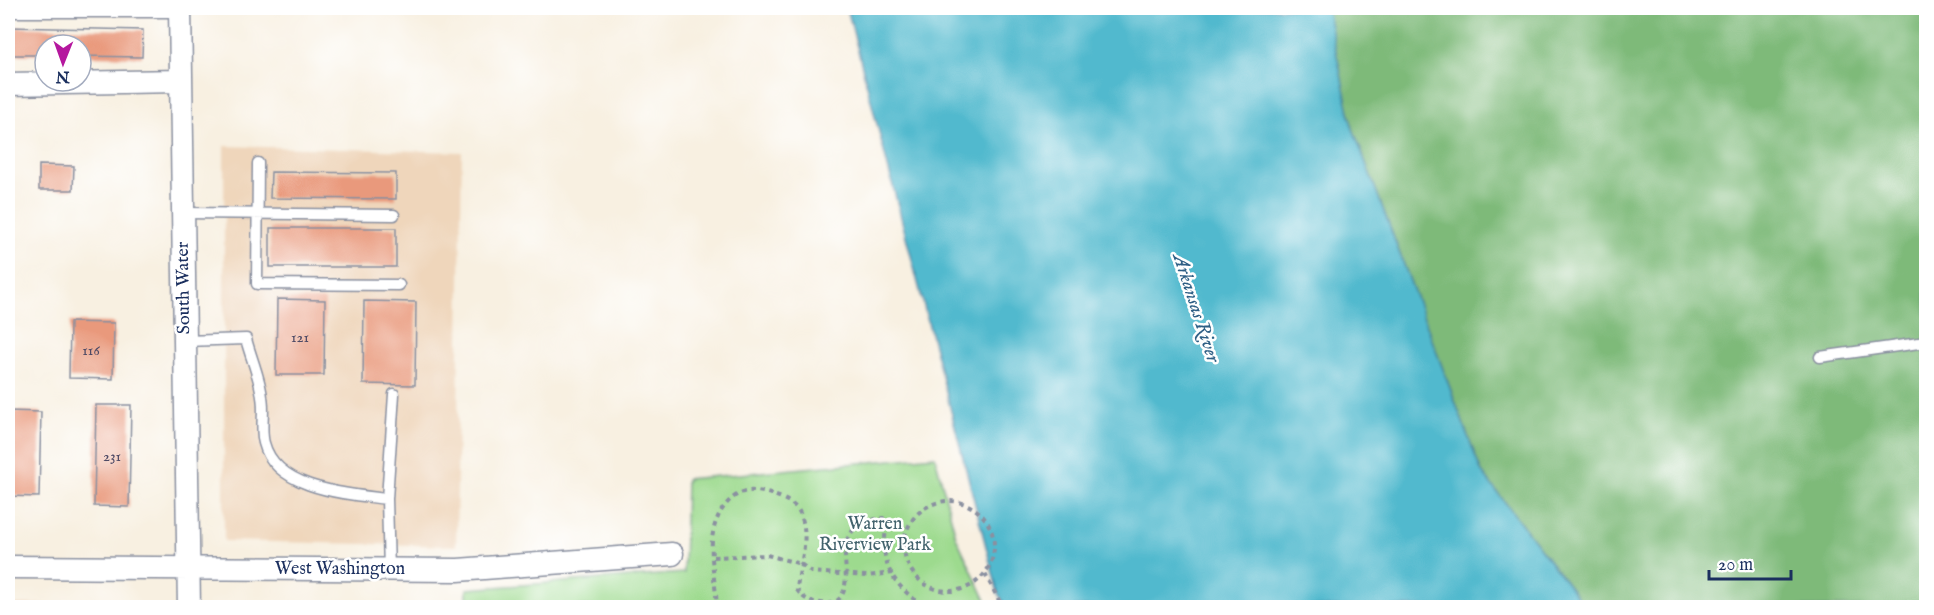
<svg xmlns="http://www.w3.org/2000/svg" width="1934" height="615" font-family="'IM FELL English',serif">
  <rect width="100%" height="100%" fill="#fff"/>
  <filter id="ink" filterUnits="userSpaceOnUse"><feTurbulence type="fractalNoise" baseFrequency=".0167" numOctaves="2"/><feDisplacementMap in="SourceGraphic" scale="12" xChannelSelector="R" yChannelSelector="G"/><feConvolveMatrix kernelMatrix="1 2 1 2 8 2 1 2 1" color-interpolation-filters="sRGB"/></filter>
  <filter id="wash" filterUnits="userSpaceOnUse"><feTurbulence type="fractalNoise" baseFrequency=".008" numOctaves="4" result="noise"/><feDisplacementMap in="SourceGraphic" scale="24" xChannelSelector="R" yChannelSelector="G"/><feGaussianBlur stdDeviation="1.35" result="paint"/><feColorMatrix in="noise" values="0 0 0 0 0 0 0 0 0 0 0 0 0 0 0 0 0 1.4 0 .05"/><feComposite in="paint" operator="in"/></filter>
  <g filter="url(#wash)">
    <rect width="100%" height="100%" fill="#f8f0e1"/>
    <!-- built -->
    <path fill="#efd6bb" d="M 224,146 L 462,152 L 456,546 L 224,541 Z
      M 8,604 L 147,605 L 147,607 L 8,608 Z"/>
    <!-- green -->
    <path fill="#9dda8e" stroke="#5c8476" stroke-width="1.5" d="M 935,456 L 956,537 L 989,607 L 467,607 L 467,589 L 684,573 L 686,479 Z"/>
    <!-- forest -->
    <path fill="#7eba79" stroke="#4c746c" stroke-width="1.5" d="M 1325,8 L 1926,8 L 1926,607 L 1585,607 L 1481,471 L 1352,126 Z"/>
    <!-- water -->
    <path fill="#51b9ce" stroke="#367496" stroke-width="1.5" d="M 847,8 L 1327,8 L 1352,126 L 1481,471 L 1585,607 L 1006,607 L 998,593 Z"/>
    <g id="blocks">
      <!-- building -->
      <path fill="#e9997b" d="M 8,27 L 143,30 L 142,57 L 81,56 L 81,45 L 45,45 L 45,55 L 8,55 Z
        M 39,165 L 74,166 L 73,190 L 39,190 Z
        M 271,172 L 396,173 L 396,199 L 270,198 Z
        M 270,228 L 396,228 L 396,267 L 270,267 Z
        M 277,299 L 325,300 L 324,375 L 276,375 Z
        M 364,301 L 416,302 L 415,385 L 363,384 Z
        M 70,322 L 114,323 L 113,379 L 69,378 Z
        M 96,405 L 131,405 L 129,507 L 94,506 Z
        M 8,411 L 41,412 L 39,497 L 8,496 Z"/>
    </g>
  </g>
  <g filter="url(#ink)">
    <use href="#blocks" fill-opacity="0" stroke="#8a90a0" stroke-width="1.5"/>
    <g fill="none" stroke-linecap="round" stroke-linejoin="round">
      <defs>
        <path id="service" d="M 8,12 L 180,12
          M 258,163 L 257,284 L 399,285
          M 183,213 L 394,215
          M 185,341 L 246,339 C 251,358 260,378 262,397 C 265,412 260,429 264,443 C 276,490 348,494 387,499 L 389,570
          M 1820,357 L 1926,342
          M 387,499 L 394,394"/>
        <path id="minor" d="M 180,8 L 189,608
          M 8,84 L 180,81
          M 8,567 L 458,570 L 672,554"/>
      </defs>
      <!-- service casing -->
      <use href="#service" stroke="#8a90a0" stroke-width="13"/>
      <!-- minor casing -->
      <use href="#minor" stroke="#8a90a0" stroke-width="25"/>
      <!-- path -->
      <path stroke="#8a90a0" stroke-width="4" stroke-dasharray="4.5 4.5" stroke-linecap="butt" d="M904 546a45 45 0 1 1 90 0a45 45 0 1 1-90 0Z
        M 713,557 L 767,555 L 801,564 L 811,572 L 867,576 L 893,573
        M 985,574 L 1002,606
        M 717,608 C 716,580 705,543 718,517 C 722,507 733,495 743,492 C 758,487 794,499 800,513 C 811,538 799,564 797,590 C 804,599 809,602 821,603 C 858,608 841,560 846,542 C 848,536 855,528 859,522 L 883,518 C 888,531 883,542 885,556 C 889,580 908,595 926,608
        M 960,608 L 980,605 L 1007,608"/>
      <!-- service -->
      <use href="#service" stroke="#fff" stroke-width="10"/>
      <!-- minor -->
      <use href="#minor" stroke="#fff" stroke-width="22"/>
    </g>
  </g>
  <g text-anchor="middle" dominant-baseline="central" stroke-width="5" stroke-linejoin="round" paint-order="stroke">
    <!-- number labels -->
    <g font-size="15" fill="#4e4a65">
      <text x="300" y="337">121</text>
      <text x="91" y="350">116</text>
      <text x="112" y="456">231</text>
    </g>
    <!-- street labels -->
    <g font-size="18" fill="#1b2f5e" stroke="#fff">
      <text transform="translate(184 288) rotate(-91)">South Water</text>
      <text x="340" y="569">West Washington</text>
    </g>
    <!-- park labels -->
    <g font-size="18" fill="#42626c" stroke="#fff">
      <text x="875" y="524">Warren<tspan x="875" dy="21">Riverview Park</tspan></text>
    </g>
    <!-- water labels -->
    <g font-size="20" font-style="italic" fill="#2e5f85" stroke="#fff">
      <text transform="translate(1196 308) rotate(72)">Arkansas River</text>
    </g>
  </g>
  <!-- margin -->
  <rect width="1934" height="615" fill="none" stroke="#fff" stroke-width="30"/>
  <!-- north arrow -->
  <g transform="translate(63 63) rotate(181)"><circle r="28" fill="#ffffff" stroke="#a4acbf" stroke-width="1.5"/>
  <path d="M0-4.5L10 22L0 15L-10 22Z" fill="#b5179e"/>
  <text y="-9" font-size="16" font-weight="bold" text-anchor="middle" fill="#1b2f5e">N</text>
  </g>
  <!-- scale -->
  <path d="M1709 570v9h82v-9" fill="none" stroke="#1b2f5e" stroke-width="3"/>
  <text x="1718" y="570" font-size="18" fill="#1b2f5e" stroke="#ffffff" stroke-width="4.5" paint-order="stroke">20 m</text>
</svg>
